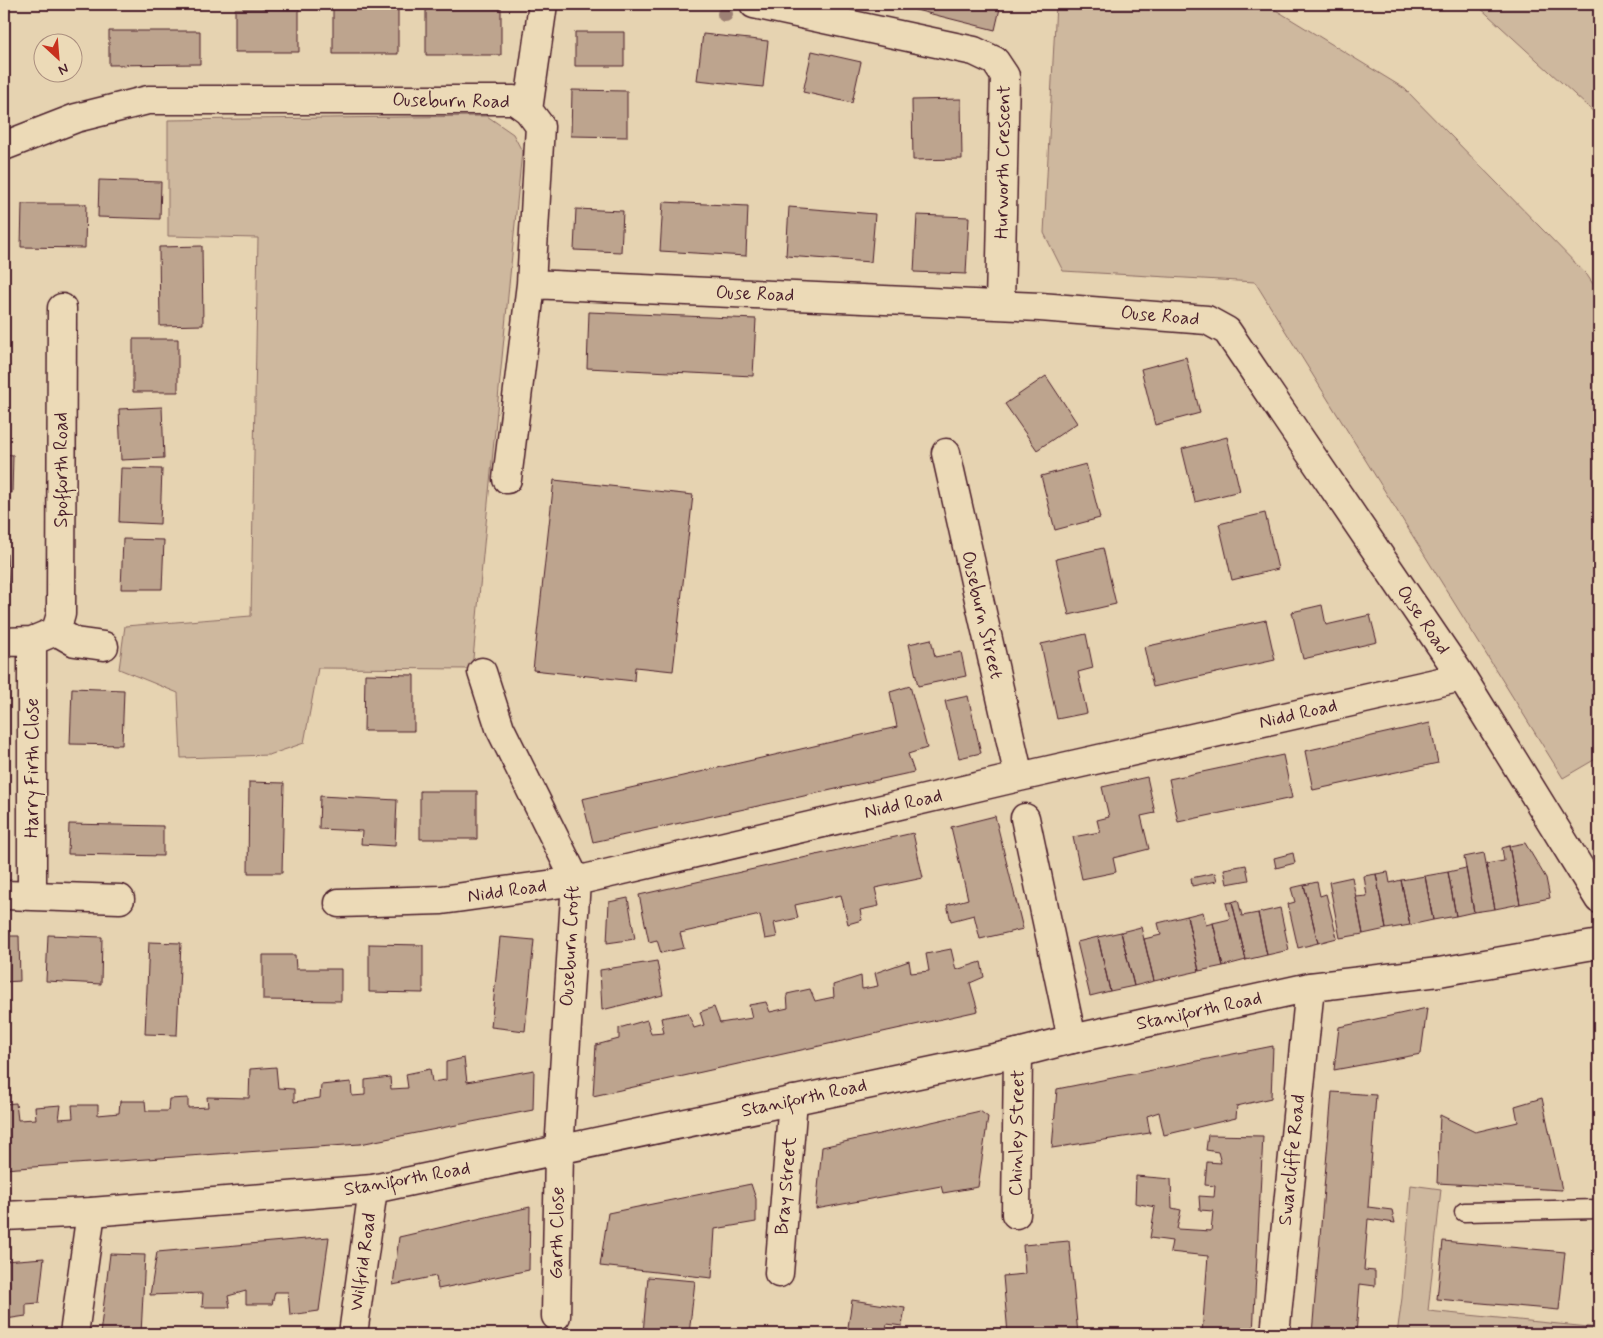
<svg xmlns="http://www.w3.org/2000/svg" width="1603" height="1338" font-family="Mynerve,sans-serif">
  <rect width="100%" height="100%" fill="#e6d3b1"/>
  <filter id="ink" filterUnits="userSpaceOnUse"><feTurbulence type="fractalNoise" baseFrequency=".02" numOctaves="2"/><feDisplacementMap in="SourceGraphic" scale="10" xChannelSelector="R" yChannelSelector="G"/><feConvolveMatrix kernelMatrix="1 2 1 2 8 2 1 2 1" color-interpolation-filters="sRGB"/></filter>
  <g filter="url(#ink)">
    <!-- green -->
    <path fill="#ceb89e" stroke="#8c6c64" d="M 1056,4 L 1266,4 L 1405,89 L 1587,275 L 1599,293 L 1599,757 L 1563,778 L 1255,282 L 1063,271 L 1044,233 Z
      M 1476,4 L 1599,4 L 1599,117 Z
      M 487,116 L 513,134 L 522,151 L 472,669 L 318,668 L 304,743 L 269,755 L 181,758 L 178,693 L 119,669 L 125,626 L 251,616 L 258,238 L 168,236 L 168,120 Z
      M 1411,1185 L 1441,1189 L 1428,1311 L 1599,1328 L 1599,1334 L 1397,1334 L 1402,1298 Z"/>
    <!-- building -->
    <path fill="#bda48e" stroke="#4a1f2b" d="M 905,4 L 1001,4 L 995,30 L 904,7 Z
      M 333,8 L 398,8 L 398,54 L 333,54 Z
      M 426,8 L 501,8 L 501,55 L 426,55 Z
      M 235,9 L 299,9 L 299,52 L 235,52 Z
      M 109,31 L 200,31 L 200,64 L 109,65 Z
      M 575,32 L 624,32 L 624,66 L 575,66 Z
      M 703,34 L 768,41 L 763,87 L 697,80 Z
      M 812,51 L 861,62 L 852,103 L 803,92 Z
      M 572,90 L 627,91 L 627,137 L 571,136 Z
      M 961,99 L 962,159 L 913,160 L 912,100 Z
      M 99,180 L 161,182 L 160,219 L 98,217 Z
      M 663,202 L 748,206 L 746,256 L 660,251 Z
      M 22,204 L 86,204 L 85,248 L 21,247 Z
      M 789,207 L 875,214 L 871,262 L 786,256 Z
      M 576,209 L 623,211 L 621,252 L 574,250 Z
      M 917,215 L 969,217 L 966,274 L 914,272 Z
      M 202,246 L 203,325 L 160,326 L 159,247 Z
      M 589,312 L 756,319 L 753,376 L 587,368 Z
      M 133,339 L 178,339 L 178,392 L 133,392 Z
      M 1186,357 L 1200,413 L 1155,425 L 1141,369 Z
      M 1046,376 L 1077,423 L 1037,450 L 1005,404 Z
      M 162,407 L 164,458 L 121,460 L 119,409 Z
      M 1227,437 L 1240,491 L 1195,502 L 1182,449 Z
      M 4,454 L 13,455 L 12,493 L 4,493 Z
      M 1086,464 L 1100,518 L 1055,530 L 1041,476 Z
      M 121,468 L 162,469 L 160,524 L 119,522 Z
      M 554,480 L 693,495 L 673,671 L 635,667 L 634,681 L 533,670 Z
      M 1265,513 L 1278,569 L 1232,580 L 1219,524 Z
      M 123,539 L 164,540 L 162,589 L 121,589 Z
      M 1103,548 L 1116,604 L 1069,615 L 1056,559 Z
      M 4,554 L 7,554 L 9,595 L 4,595 Z
      M 1322,605 L 1326,625 L 1370,615 L 1377,642 L 1303,659 L 1292,612 Z
      M 1266,620 L 1275,660 L 1153,687 L 1144,647 Z
      M 1086,634 L 1093,668 L 1078,672 L 1087,713 L 1057,719 L 1041,644 Z
      M 931,639 L 935,657 L 961,652 L 966,676 L 918,686 L 909,644 Z
      M 365,674 L 414,675 L 414,731 L 364,731 Z
      M 910,686 L 927,748 L 908,754 L 914,772 L 593,842 L 582,799 L 897,727 L 890,692 Z
      M 72,688 L 124,690 L 122,745 L 70,744 Z
      M 968,696 L 981,753 L 959,758 L 945,701 Z
      M 1430,723 L 1438,763 L 1313,790 L 1305,751 Z
      M 1283,755 L 1292,798 L 1178,822 L 1169,779 Z
      M 1147,777 L 1155,813 L 1141,816 L 1149,849 L 1113,858 L 1116,872 L 1082,879 L 1073,837 L 1100,832 L 1097,820 L 1109,817 L 1102,787 Z
      M 249,782 L 284,783 L 282,873 L 248,873 Z
      M 420,791 L 477,791 L 477,839 L 420,839 Z
      M 320,796 L 397,800 L 395,846 L 361,844 L 362,831 L 319,829 Z
      M 995,816 L 1023,929 L 980,939 L 974,915 L 951,921 L 947,905 L 968,899 L 951,827 Z
      M 69,824 L 163,826 L 163,856 L 68,854 Z
      M 913,833 L 923,878 L 875,888 L 879,906 L 860,910 L 862,920 L 848,924 L 841,895 L 795,905 L 798,918 L 774,923 L 777,937 L 765,939 L 760,915 L 680,933 L 684,948 L 661,953 L 657,940 L 649,942 L 639,895 Z
      M 1525,843 L 1546,878 L 1550,898 L 1520,904 L 1509,846 Z
      M 1509,846 L 1520,904 L 1495,909 L 1486,864 L 1504,861 L 1502,848 Z
      M 1293,853 L 1295,863 L 1276,868 L 1274,858 Z
      M 1484,853 L 1495,909 L 1474,912 L 1464,857 Z
      M 1246,865 L 1249,880 L 1227,884 L 1224,869 Z
      M 1466,868 L 1474,912 L 1456,916 L 1448,872 Z
      M 1388,872 L 1390,883 L 1401,880 L 1410,925 L 1386,929 L 1376,874 Z
      M 1448,872 L 1456,916 L 1433,920 L 1425,876 Z
      M 1215,873 L 1217,881 L 1192,886 L 1191,878 Z
      M 1376,874 L 1386,929 L 1363,934 L 1356,897 L 1367,896 L 1364,876 Z
      M 1425,876 L 1433,920 L 1410,925 L 1401,880 Z
      M 1352,877 L 1363,934 L 1340,938 L 1329,882 Z
      M 1317,882 L 1320,896 L 1326,894 L 1337,938 L 1318,943 L 1304,885 Z
      M 1304,885 L 1318,943 L 1298,948 L 1288,904 L 1295,902 L 1291,888 Z
      M 628,898 L 635,939 L 607,943 L 609,902 Z
      M 1238,900 L 1242,916 L 1258,913 L 1267,955 L 1246,960 L 1232,902 Z
      M 1232,902 L 1246,960 L 1223,966 L 1213,923 L 1230,919 L 1226,903 Z
      M 1280,908 L 1289,950 L 1267,955 L 1258,913 Z
      M 1203,912 L 1206,925 L 1213,923 L 1223,966 L 1199,971 L 1187,916 Z
      M 1187,916 L 1199,971 L 1154,981 L 1144,939 L 1161,935 L 1158,923 Z
      M 1141,927 L 1154,981 L 1134,986 L 1121,932 Z
      M 1121,932 L 1134,986 L 1110,991 L 1098,937 Z
      M 48,935 L 102,937 L 101,984 L 46,981 Z
      M 4,936 L 19,936 L 20,981 L 4,982 Z
      M 500,937 L 534,940 L 525,1031 L 491,1027 Z
      M 1098,937 L 1110,991 L 1090,996 L 1077,942 Z
      M 149,942 L 181,943 L 177,1035 L 145,1034 Z
      M 369,944 L 423,945 L 423,993 L 369,992 Z
      M 951,949 L 956,970 L 981,962 L 984,977 L 970,983 L 978,1011 L 593,1096 L 596,1045 L 619,1039 L 619,1028 L 647,1020 L 651,1034 L 664,1033 L 661,1018 L 688,1013 L 694,1028 L 704,1025 L 700,1012 L 714,1007 L 720,1023 L 752,1018 L 749,1005 L 766,1002 L 770,1012 L 788,1008 L 787,994 L 810,989 L 815,1001 L 834,997 L 833,985 L 861,976 L 862,989 L 878,986 L 875,973 L 909,961 L 911,973 L 929,971 L 926,954 Z
      M 263,955 L 295,955 L 296,969 L 341,969 L 341,1001 L 263,1000 Z
      M 657,961 L 663,995 L 602,1010 L 600,970 Z
      M 1427,1008 L 1421,1054 L 1334,1070 L 1339,1027 Z
      M 1273,1046 L 1271,1098 L 1237,1106 L 1236,1118 L 1164,1135 L 1159,1112 L 1147,1116 L 1150,1133 L 1052,1148 L 1057,1089 Z
      M 464,1058 L 467,1082 L 534,1070 L 533,1110 L 360,1144 L 4,1169 L 4,1104 L 16,1103 L 18,1120 L 36,1119 L 35,1107 L 61,1105 L 59,1119 L 73,1118 L 72,1105 L 98,1105 L 98,1115 L 119,1113 L 120,1101 L 145,1101 L 146,1111 L 168,1111 L 169,1099 L 188,1098 L 188,1108 L 208,1107 L 207,1097 L 249,1098 L 250,1069 L 276,1067 L 278,1088 L 294,1089 L 294,1102 L 320,1098 L 321,1085 L 351,1082 L 352,1096 L 365,1095 L 365,1080 L 390,1077 L 391,1089 L 408,1088 L 406,1074 L 430,1069 L 432,1082 L 446,1080 L 446,1062 Z
      M 1332,1092 L 1376,1095 L 1368,1207 L 1392,1210 L 1395,1223 L 1368,1219 L 1364,1270 L 1375,1271 L 1375,1286 L 1360,1284 L 1356,1334 L 1312,1334 Z
      M 1542,1098 L 1562,1190 L 1437,1183 L 1440,1115 L 1475,1132 L 1518,1122 L 1515,1106 Z
      M 980,1111 L 988,1117 L 978,1187 L 943,1193 L 941,1186 L 816,1209 L 822,1147 Z
      M 1208,1135 L 1263,1136 L 1253,1334 L 1202,1334 L 1208,1256 L 1170,1252 L 1172,1241 L 1150,1238 L 1155,1207 L 1135,1203 L 1136,1176 L 1171,1179 L 1172,1208 L 1181,1210 L 1177,1229 L 1211,1231 L 1213,1211 L 1200,1210 L 1199,1196 L 1214,1197 L 1215,1186 L 1205,1185 L 1207,1162 L 1221,1163 L 1218,1152 L 1206,1150 Z
      M 751,1184 L 756,1199 L 756,1222 L 715,1229 L 712,1278 L 600,1266 L 608,1213 Z
      M 530,1207 L 529,1270 L 438,1289 L 436,1276 L 393,1285 L 399,1237 Z
      M 329,1237 L 319,1311 L 290,1315 L 288,1292 L 275,1292 L 272,1304 L 246,1304 L 246,1291 L 228,1296 L 230,1307 L 202,1307 L 203,1293 L 150,1295 L 157,1252 Z
      M 1069,1241 L 1078,1334 L 1008,1334 L 1003,1276 L 1025,1274 L 1023,1245 Z
      M 1443,1241 L 1565,1252 L 1559,1310 L 1437,1299 Z
      M 110,1254 L 145,1255 L 141,1334 L 100,1334 Z
      M 44,1258 L 39,1303 L 26,1304 L 26,1316 L 6,1319 L 4,1311 L 4,1261 Z
      M 648,1277 L 695,1281 L 689,1334 L 643,1333 Z
      M 852,1300 L 905,1308 L 902,1326 L 887,1324 L 885,1334 L 847,1334 Z"/>
    <g fill="none" stroke-linecap="round" stroke-linejoin="round">
      <defs>
        <path id="lane" d="M 1464,1212 L 1599,1209"/>
        <path id="street" d="M 754,4 L 974,51 L 995,61 L 1005,76 L 1000,305
          M 528,110 L 543,4
          M 4,146 L 76,118 L 148,100 L 514,100 L 528,110 L 540,126 L 531,284 L 507,479
          M 531,284 L 1040,307 L 1207,320 L 1227,331 L 1462,677 L 1599,899
          M 946,453 L 1019,777
          M 56,631 L 61,614 L 62,308
          M 4,642 L 32,641 L 56,631 L 75,642 L 104,646
          M 482,672 L 500,728 L 576,881 L 559,1151 L 556,1316
          M 1025,818 L 1072,1039
          M 4,895 L 120,899
          M 32,895 L 32,641
          M 339,903 L 442,900 L 576,881 L 1019,777 L 1462,677
          M 1016,1214 L 1018,1053
          M 779,1273 L 793,1100
          M 74,1334 L 91,1212
          M 353,1334 L 373,1189
          M 1275,1334 L 1310,987"/>
        <path id="secondary" d="M 4,1216 L 91,1212 L 373,1189 L 1018,1053 L 1072,1039 L 1310,987 L 1439,972 L 1599,944"/>
      </defs>
      <!-- lane casing -->
      <use href="#lane" stroke="#4a1f2b" stroke-width="21"/>
      <!-- street casing -->
      <use href="#street" stroke="#4a1f2b" stroke-width="31"/>
      <!-- secondary casing -->
      <use href="#secondary" stroke="#4a1f2b" stroke-width="31"/>
      <!-- lane -->
      <use href="#lane" stroke="#ecdab7" stroke-width="18"/>
      <!-- street -->
      <use href="#street" stroke="#ecdab7" stroke-width="28"/>
      <!-- secondary -->
      <use href="#secondary" stroke="#ecdab7" stroke-width="28"/>
    </g>
    <!-- trees -->
    <circle fill="#9e8174" cx="725" cy="14" r="8"/>
  </g>
  <g text-anchor="middle" dominant-baseline="central" stroke-width="4" stroke-linejoin="round" paint-order="stroke">
    <!-- street labels -->
    <g font-size="19" fill="#4a1f2b" stroke="#ecdab7">
      <text transform="translate(451 101) rotate(1)">Ouseburn Road</text>
      <text transform="translate(1003 162) rotate(-89)">Hurworth Crescent</text>
      <text transform="translate(755 294) rotate(2)">Ouse Road</text>
      <text transform="translate(1160 316) rotate(5)">Ouse Road</text>
      <text transform="translate(61 470) rotate(-90)">Spofforth Road</text>
      <text transform="translate(982 615) rotate(77)">Ouseburn Street</text>
      <text transform="translate(1423 620) rotate(56)">Ouse Road</text>
      <text transform="translate(1298 714) rotate(-13)">Nidd Road</text>
      <text transform="translate(32 768) rotate(-90)">Harry Firth Close</text>
      <text transform="translate(903 804) rotate(-13)">Nidd Road</text>
      <text transform="translate(507 891) rotate(-8)">Nidd Road</text>
      <text transform="translate(570 946) rotate(-87)">Ouseburn Croft</text>
      <text transform="translate(1199 1011) rotate(-12)">Staniforth Road</text>
      <text transform="translate(804 1098) rotate(-12)">Staniforth Road</text>
      <text transform="translate(1017 1133) rotate(-89)">Chinley Street</text>
      <text transform="translate(1292 1160) rotate(-84)">Swarcliffe Road</text>
      <text transform="translate(407 1179) rotate(-10)">Staniforth Road</text>
      <text transform="translate(786 1186) rotate(-85)">Bray Street</text>
      <text transform="translate(557 1233) rotate(-89)">Garth Close</text>
      <text transform="translate(363 1262) rotate(-82)">Wilfrid Road</text>
    </g>
  </g>
  <!-- margin -->
  <rect width="1603" height="1338" fill="none" stroke="#ecdab7" stroke-width="20"/>
  <rect x="10" y="10" width="1583" height="1318" fill="none" stroke="#4a1f2b" stroke-width="2" filter="url(#ink)"/>
  <!-- north arrow -->
  <g transform="translate(58 58) rotate(154)"><circle r="24" fill="#ecdab7" stroke="#ab8f7f"/>
  <path d="M0-4L9 19L0 12L-9 19Z" fill="#c8321e"/>
  <text y="-8" font-size="14" font-weight="bold" text-anchor="middle" fill="#4a1f2b">N</text>
  </g>
</svg>
